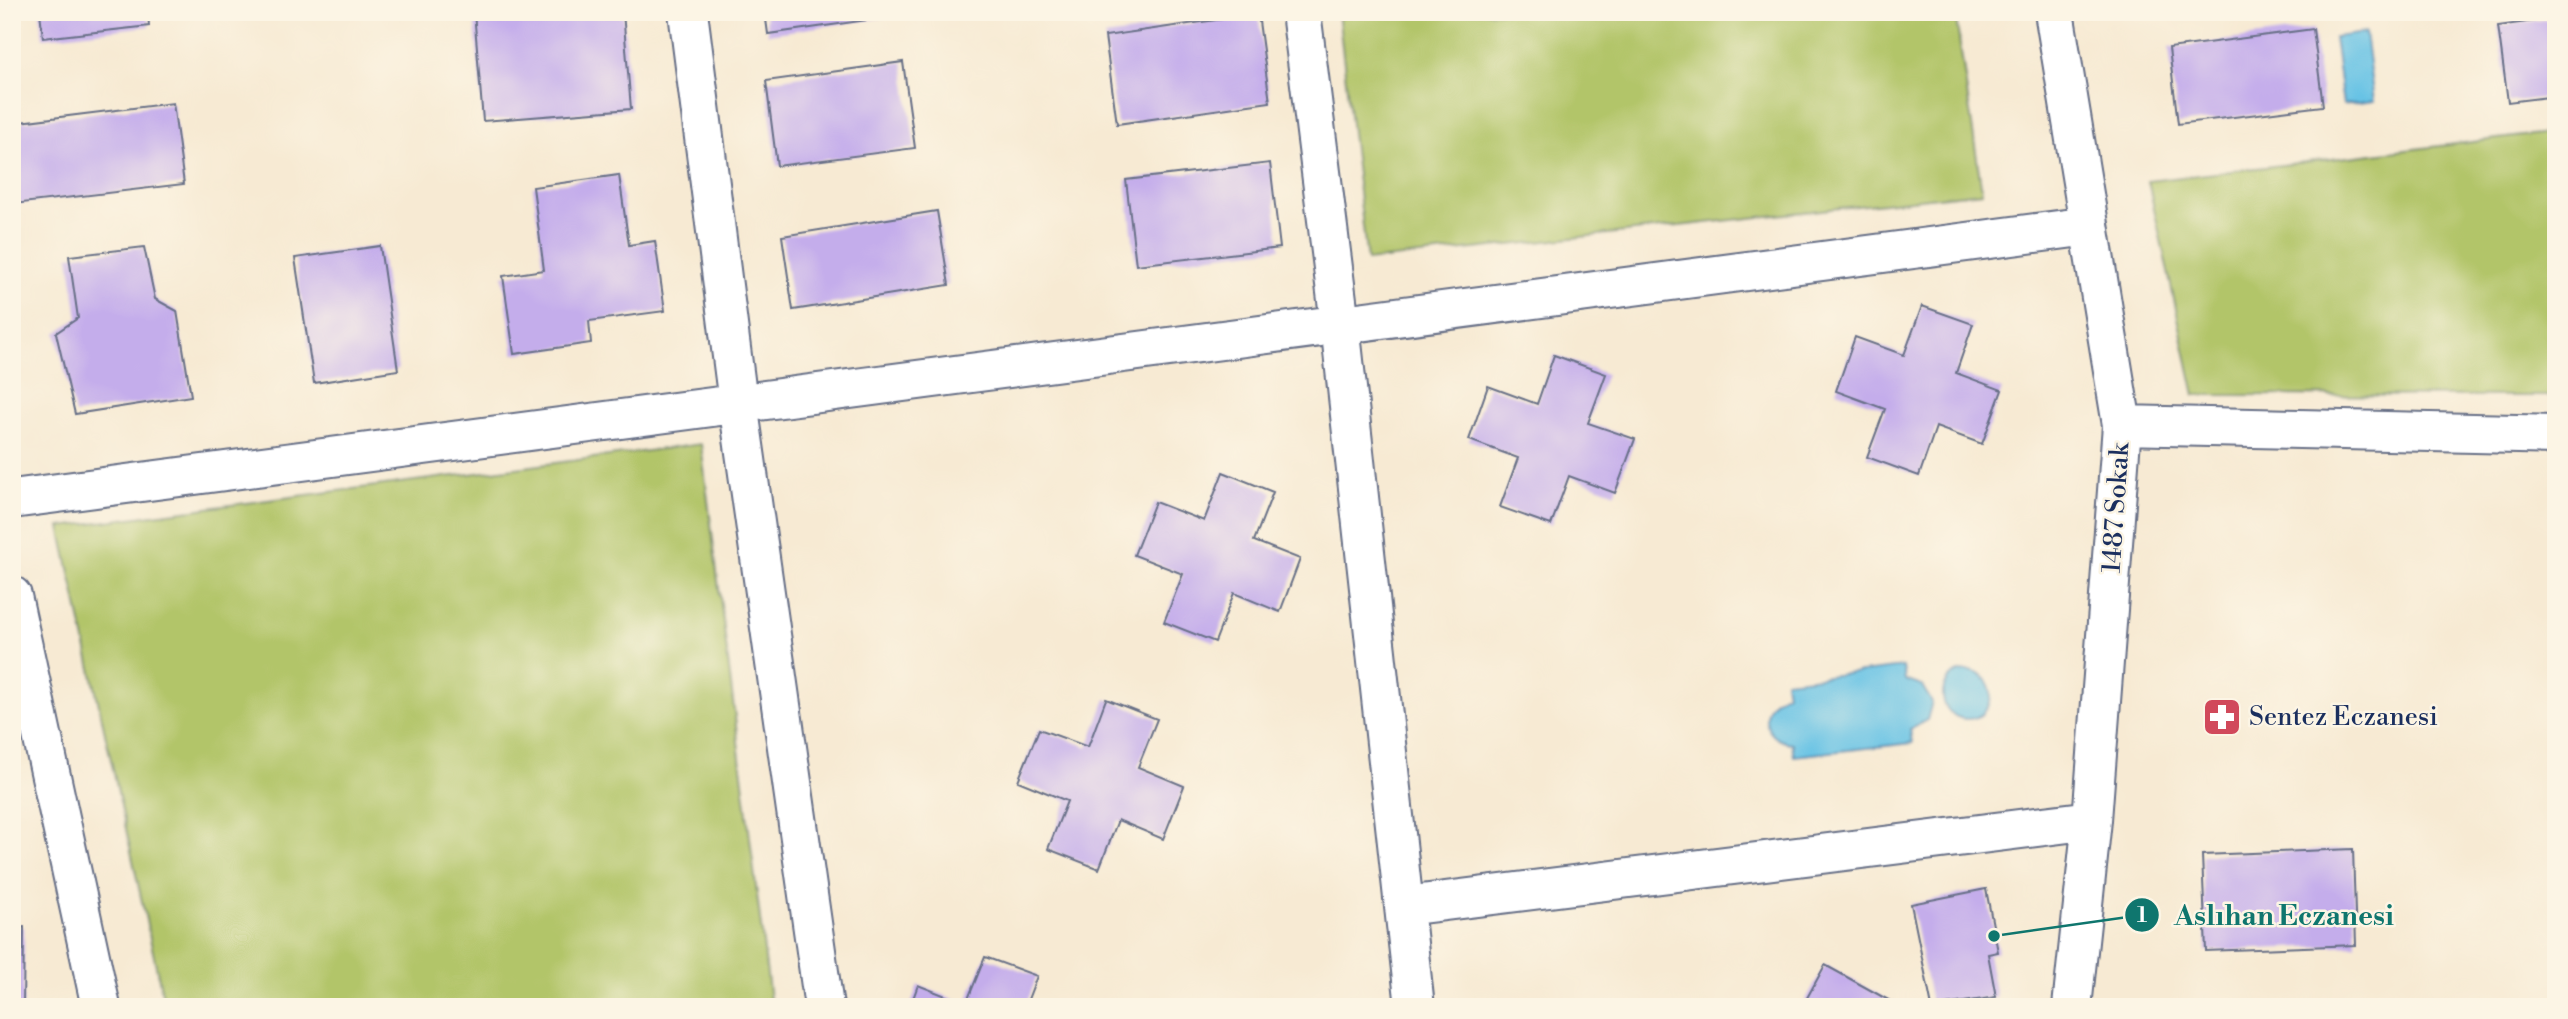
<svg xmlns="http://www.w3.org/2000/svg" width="2568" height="1019" font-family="'Libre Bodoni',serif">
  <rect width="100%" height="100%" fill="#fcf5e5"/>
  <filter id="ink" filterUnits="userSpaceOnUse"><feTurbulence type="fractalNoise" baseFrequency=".0143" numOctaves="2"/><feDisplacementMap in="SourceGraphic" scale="14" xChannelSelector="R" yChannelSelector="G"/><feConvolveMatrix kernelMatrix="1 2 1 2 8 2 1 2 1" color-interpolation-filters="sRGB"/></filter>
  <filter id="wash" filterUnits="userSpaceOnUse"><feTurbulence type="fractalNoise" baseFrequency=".00686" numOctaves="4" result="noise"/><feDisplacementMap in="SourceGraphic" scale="28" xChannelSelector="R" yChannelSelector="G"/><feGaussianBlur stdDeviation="1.57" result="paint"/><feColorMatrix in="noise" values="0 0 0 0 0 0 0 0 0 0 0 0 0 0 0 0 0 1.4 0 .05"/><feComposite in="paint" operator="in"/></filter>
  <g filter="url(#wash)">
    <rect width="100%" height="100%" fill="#f7ead3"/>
    <!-- green -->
    <path fill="#b2c569" stroke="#667a64" stroke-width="2" d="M 1338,12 L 1955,12 L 1982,192 L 1367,261 Z
      M 2556,132 L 2556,396 L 2195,395 L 2148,181 Z
      M 701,444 L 771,1007 L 165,1007 L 60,527 Z"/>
    <!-- water -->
    <path fill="#67c3e5" stroke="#4179a2" stroke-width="2" d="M 2365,33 L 2374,101 L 2343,105 L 2334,37 Z
      M 1903,667 L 1905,680 L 1922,686 L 1932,702 L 1927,720 L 1910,729 L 1912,743 L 1794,756 L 1792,743 C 1761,741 1756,703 1787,694 L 1785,681 Z
      M1943 695a24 24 0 1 1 48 0a24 24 0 1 1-48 0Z"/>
    <g id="blocks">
      <!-- building -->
      <path fill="#c4adeb" d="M 40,12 L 148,12 L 149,26 L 43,38 Z
        M 474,12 L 623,12 L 631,109 L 483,121 Z
        M 765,12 L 903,12 L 903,15 L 768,34 Z
        M 1258,14 L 1270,102 L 1117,124 L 1105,36 Z
        M 2556,18 L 2556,96 L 2508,102 L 2498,26 Z
        M 2313,29 L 2323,106 L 2178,124 L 2169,48 Z
        M 903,62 L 915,148 L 777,166 L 766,81 Z
        M 173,103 L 184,184 L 14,204 L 12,123 Z
        M 1270,163 L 1280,248 L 1136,265 L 1126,180 Z
        M 619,175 L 629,245 L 655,241 L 665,311 L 589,321 L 591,343 L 514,354 L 503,276 L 544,270 L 533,187 Z
        M 937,211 L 949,285 L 793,310 L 782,236 Z
        M 380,246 L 398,370 L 314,383 L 295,258 Z
        M 144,247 L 155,299 L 177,311 L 191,396 L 75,414 L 56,333 L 78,318 L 69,256 Z
        M 1922,306 L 1973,324 L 1956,373 L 2002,390 L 1982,444 L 1936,427 L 1919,476 L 1867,457 L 1885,409 L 1836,391 L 1855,337 L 1904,355 Z
        M 1554,355 L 1606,374 L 1588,423 L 1635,439 L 1615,493 L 1569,476 L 1551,525 L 1500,507 L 1518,458 L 1469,440 L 1488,386 L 1537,404 Z
        M 1223,472 L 1273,492 L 1254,541 L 1300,559 L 1280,612 L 1234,593 L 1215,642 L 1164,622 L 1183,574 L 1134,555 L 1155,502 L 1204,521 Z
        M 1106,699 L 1157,719 L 1138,767 L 1184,786 L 1163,839 L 1118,820 L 1099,869 L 1048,849 L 1067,801 L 1018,781 L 1039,729 L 1088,747 Z
        M 2353,849 L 2356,945 L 2206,951 L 2202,855 Z
        M 1986,889 L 1998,952 L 1988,954 L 1996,997 L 1932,1007 L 1911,904 Z
        M 24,927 L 23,1007 L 12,1007 L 12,928 Z
        M 985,957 L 1037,976 L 1025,1007 L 910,1007 L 918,985 L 966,1004 Z
        M 1825,965 L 1901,1007 L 1802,1007 Z"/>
    </g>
  </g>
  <g filter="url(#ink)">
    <use href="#blocks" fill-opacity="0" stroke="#687087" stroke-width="2"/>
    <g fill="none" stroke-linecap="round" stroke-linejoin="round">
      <defs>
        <path id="minor" d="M 688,12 L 738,403 L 824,1007
          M 1301,12 L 1340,324 L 1415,1007
          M 2054,12 L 2122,425 L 2092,820 L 2072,1007
          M 2122,425 L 2556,435
          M 12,499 L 2089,226
          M 12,596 L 101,1007
          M 1405,906 L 2092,820"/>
      </defs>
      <!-- minor casing -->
      <use href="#minor" stroke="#687087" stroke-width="42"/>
      <!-- minor -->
      <use href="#minor" stroke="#fff" stroke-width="38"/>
    </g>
  </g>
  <!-- icons -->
  <defs>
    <symbol id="pharmacy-square" viewBox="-11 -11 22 22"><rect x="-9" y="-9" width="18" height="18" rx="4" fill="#d1495b" stroke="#fcf5e5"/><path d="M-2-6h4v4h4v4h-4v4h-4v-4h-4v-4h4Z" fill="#fff"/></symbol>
  </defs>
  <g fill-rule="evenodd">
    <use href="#pharmacy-square" x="2200" y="695" width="44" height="44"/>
  </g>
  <g text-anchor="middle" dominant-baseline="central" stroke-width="5" stroke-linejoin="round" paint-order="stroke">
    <!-- street labels -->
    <g font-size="26" fill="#1b2f5e" stroke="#fcf5e5">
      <text transform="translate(2116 508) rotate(-86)">1487 Sokak</text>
    </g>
    <!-- poi labels -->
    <g font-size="26" fill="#1b2f5e" stroke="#fcf5e5" text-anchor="start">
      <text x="2249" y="717">Sentez Eczanesi</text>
    </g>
  </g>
  <!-- callouts -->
  <path fill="none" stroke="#0f766e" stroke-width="2.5" d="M1994 936L2142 915"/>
  <g fill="#0f766e" stroke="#fcf5e5" stroke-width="2.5">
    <circle cx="1994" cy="936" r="7"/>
    <circle cx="2142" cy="915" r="18"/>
  </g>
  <g font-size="21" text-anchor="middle" font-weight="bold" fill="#fff">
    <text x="2142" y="922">1</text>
  </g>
  <g font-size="28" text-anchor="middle" font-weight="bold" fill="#0f766e" stroke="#fcf5e5" stroke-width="5" stroke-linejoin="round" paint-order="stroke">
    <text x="2284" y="925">Aslıhan Eczanesi</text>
  </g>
  <!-- margin -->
  <rect width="2568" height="1019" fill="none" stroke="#fcf5e5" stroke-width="42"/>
</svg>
